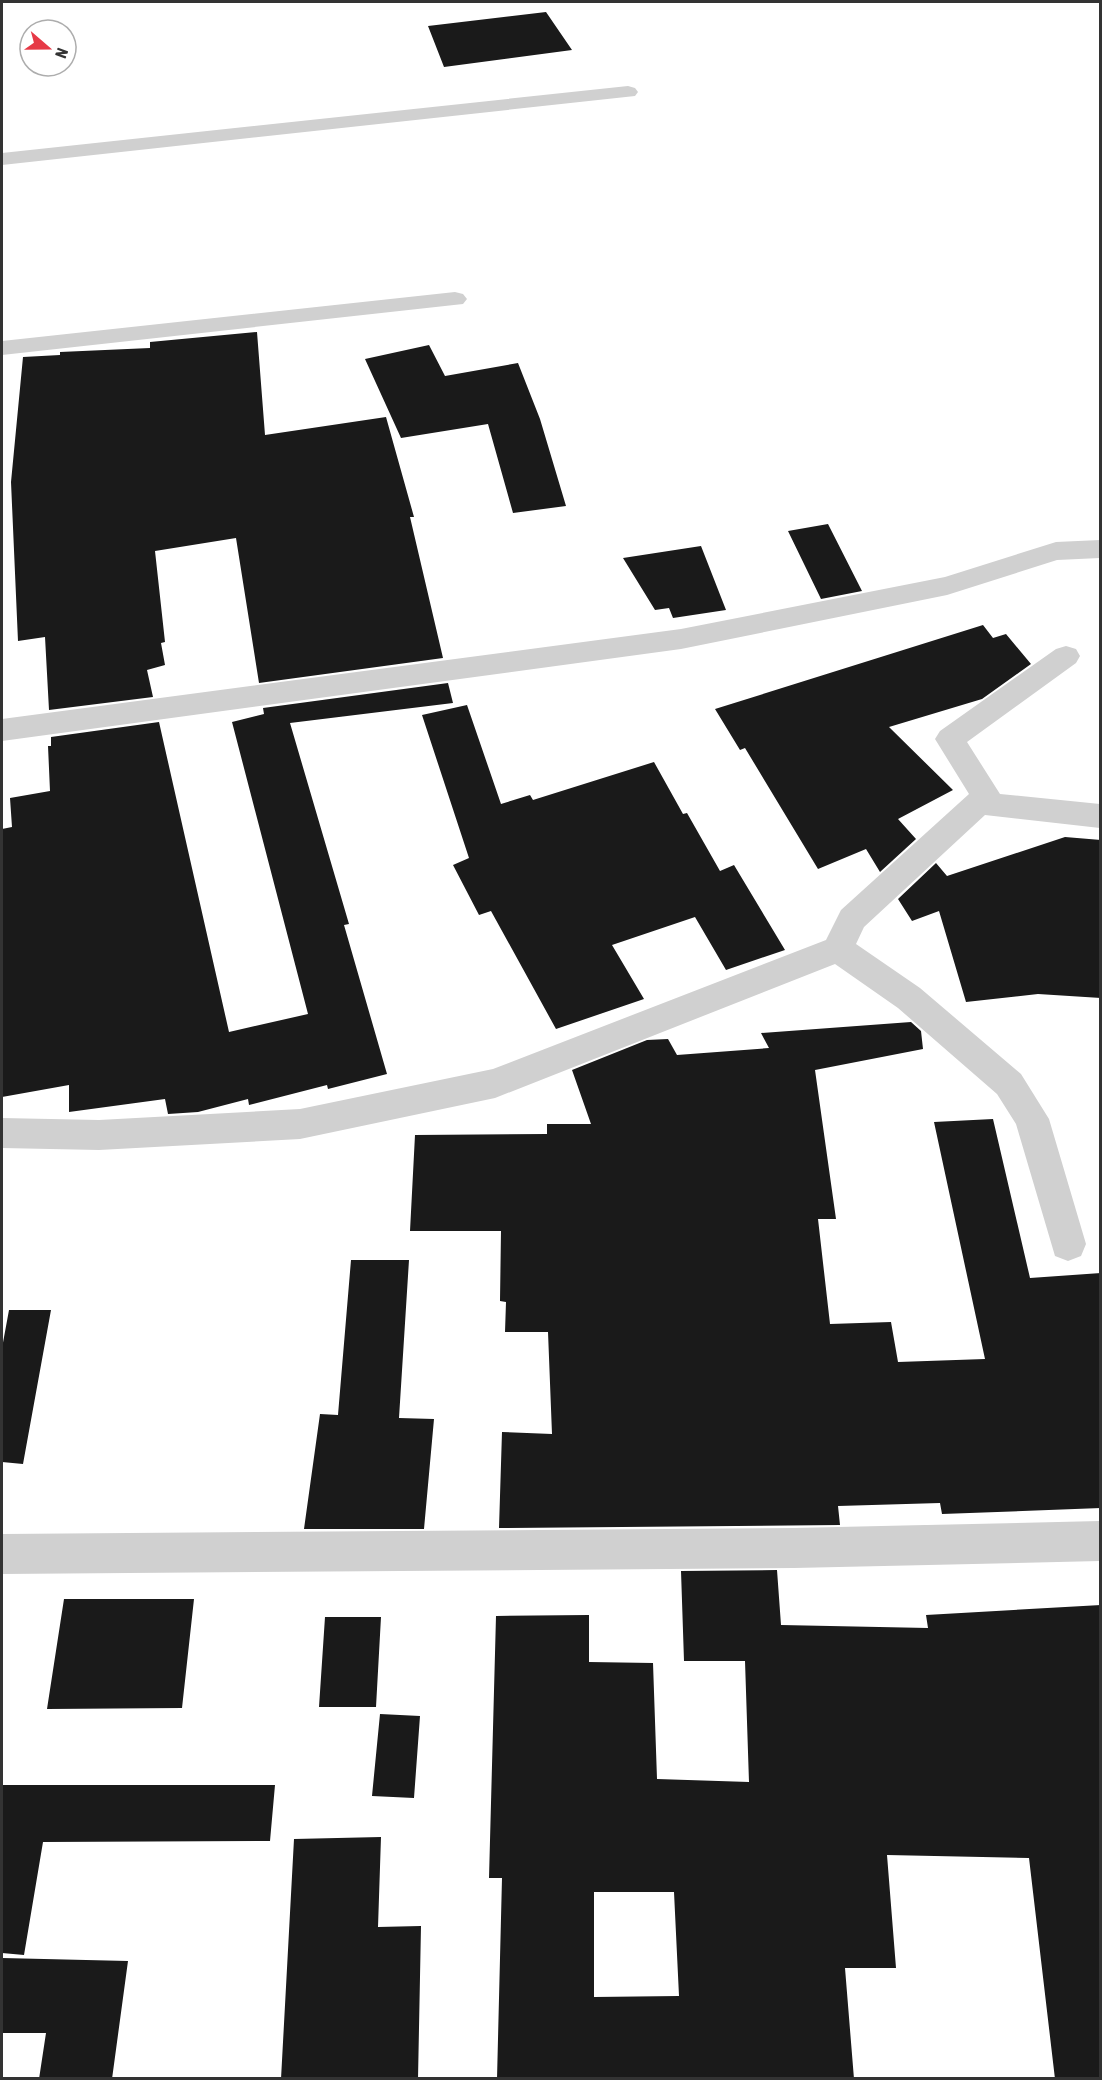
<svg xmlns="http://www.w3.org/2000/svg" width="1102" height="2080" font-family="'Asap Condensed',sans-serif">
  <rect width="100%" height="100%" fill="#fff"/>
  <!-- building -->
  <path fill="#1a1a1a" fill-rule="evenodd" d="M 546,12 L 572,50 L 444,67 L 428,26 Z
    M 257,332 L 265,435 L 386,417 L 414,517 L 410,517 L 443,658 L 259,683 L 236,538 L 155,551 L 165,642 L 161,643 L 165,665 L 147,670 L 153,697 L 49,710 L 45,637 L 18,641 L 11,482 L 23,357 L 60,355 L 60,352 L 150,348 L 150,342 Z
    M 429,345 L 445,376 L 518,363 L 540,419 L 566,506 L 513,513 L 488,424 L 401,438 L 365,359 Z
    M 828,524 L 862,591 L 821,599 L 788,531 Z
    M 701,546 L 726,610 L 673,618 L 669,608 L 655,610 L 623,558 Z
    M 983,625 L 993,638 L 1006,634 L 1031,664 L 982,699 L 889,727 L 953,790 L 898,819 L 916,839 L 880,872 L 866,849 L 818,869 L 745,748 L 740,750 L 715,709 Z
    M 448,683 L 453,703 L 290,723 L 349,924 L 344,925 L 387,1074 L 328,1089 L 327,1085 L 249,1105 L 248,1099 L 198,1112 L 168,1114 L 165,1099 L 69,1112 L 69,1085 L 2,1097 L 2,829 L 12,827 L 10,798 L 50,791 L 48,746 L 51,746 L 51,737 L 159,722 L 229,1032 L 308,1014 L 232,722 L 264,714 L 263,708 Z
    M 467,705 L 501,804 L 530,795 L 533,800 L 654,762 L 683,814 L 687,813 L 720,871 L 734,865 L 785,950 L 726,970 L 695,917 L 612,945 L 644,999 L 556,1029 L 491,911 L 479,915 L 453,865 L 469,858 L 422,715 Z
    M 1065,837 L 1101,840 L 1101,998 L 1038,994 L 966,1002 L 939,911 L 912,921 L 898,899 L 936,863 L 947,876 Z
    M 911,1022 L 921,1031 L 923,1049 L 815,1070 L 836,1219 L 818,1219 L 830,1324 L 891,1322 L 898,1362 L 985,1359 L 934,1122 L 993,1119 L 1030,1278 L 1101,1273 L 1101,1508 L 942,1514 L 940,1503 L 838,1506 L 840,1525 L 499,1528 L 502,1432 L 552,1434 L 548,1332 L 505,1332 L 506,1302 L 500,1301 L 501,1231 L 410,1231 L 415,1135 L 547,1134 L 547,1124 L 591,1124 L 572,1070 L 647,1040 L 668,1039 L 677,1055 L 769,1048 L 761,1033 Z
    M 351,1260 L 409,1260 L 399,1418 L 434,1419 L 424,1529 L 304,1529 L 320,1414 L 338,1415 Z
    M 9,1310 L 51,1310 L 23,1464 L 2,1462 L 2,1348 Z
    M 777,1570 L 781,1625 L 928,1628 L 926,1615 L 1101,1605 L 1101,2079 L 1055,2079 L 1029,1858 L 887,1855 L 896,1968 L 845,1968 L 854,2079 L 497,2079 L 502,1878 L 489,1878 L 496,1616 L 589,1615 L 589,1662 L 653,1663 L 657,1779 L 749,1782 L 745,1661 L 684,1661 L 681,1571 ZM 594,1892 L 674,1892 L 679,1996 L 594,1997 Z
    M 64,1599 L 194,1599 L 182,1708 L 47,1709 Z
    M 325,1617 L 381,1617 L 376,1707 L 319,1707 Z
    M 380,1714 L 420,1716 L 414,1798 L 372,1796 Z
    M 2,1785 L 275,1785 L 270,1841 L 43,1842 L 24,1955 L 2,1953 Z
    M 381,1837 L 378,1927 L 421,1926 L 418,2079 L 281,2079 L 294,1839 Z
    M 2,1958 L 128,1961 L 112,2079 L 39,2079 L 46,2033 L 2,2033 Z"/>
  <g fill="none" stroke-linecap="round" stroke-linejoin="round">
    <!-- street -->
    <path fill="#d0d0d0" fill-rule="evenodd" d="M 628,86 L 635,88 L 638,92 L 635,96 L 2,165 L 2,153 Z
      M 455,292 L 463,294 L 467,299 L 463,304 L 2,355 L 2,341 Z
      M 1100,540 L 1100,558 L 1057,560 L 947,595 L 681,649 L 2,741 L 2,719 L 681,629 L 945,577 L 1056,542 Z
      M 1066,646 L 1076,649 L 1080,656 L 1076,663 L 967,742 L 1000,794 L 1100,804 L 1100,828 L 985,815 L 864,927 L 856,944 L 920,988 L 1021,1074 L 1049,1119 L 1086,1244 L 1081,1256 L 1068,1261 L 1055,1256 L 1016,1124 L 997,1094 L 898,1008 L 835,964 L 495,1098 L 300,1139 L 99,1150 L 2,1148 L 2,1118 L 99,1120 L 300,1109 L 493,1069 L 826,940 L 841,910 L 969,794 L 935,739 L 940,731 L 1056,649 Z
      M 1100,1521 L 1100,1561 L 794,1568 L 2,1574 L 2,1534 L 794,1528 Z"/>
  </g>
  <!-- border -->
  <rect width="1102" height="2080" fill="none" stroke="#333333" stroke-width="6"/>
  <!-- north arrow -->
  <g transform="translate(48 48) rotate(110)"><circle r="28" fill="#ffffff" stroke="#adadad" stroke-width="1.5"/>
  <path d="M0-4.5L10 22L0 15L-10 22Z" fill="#e63946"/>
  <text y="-9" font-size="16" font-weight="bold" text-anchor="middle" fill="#333333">N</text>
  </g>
</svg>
